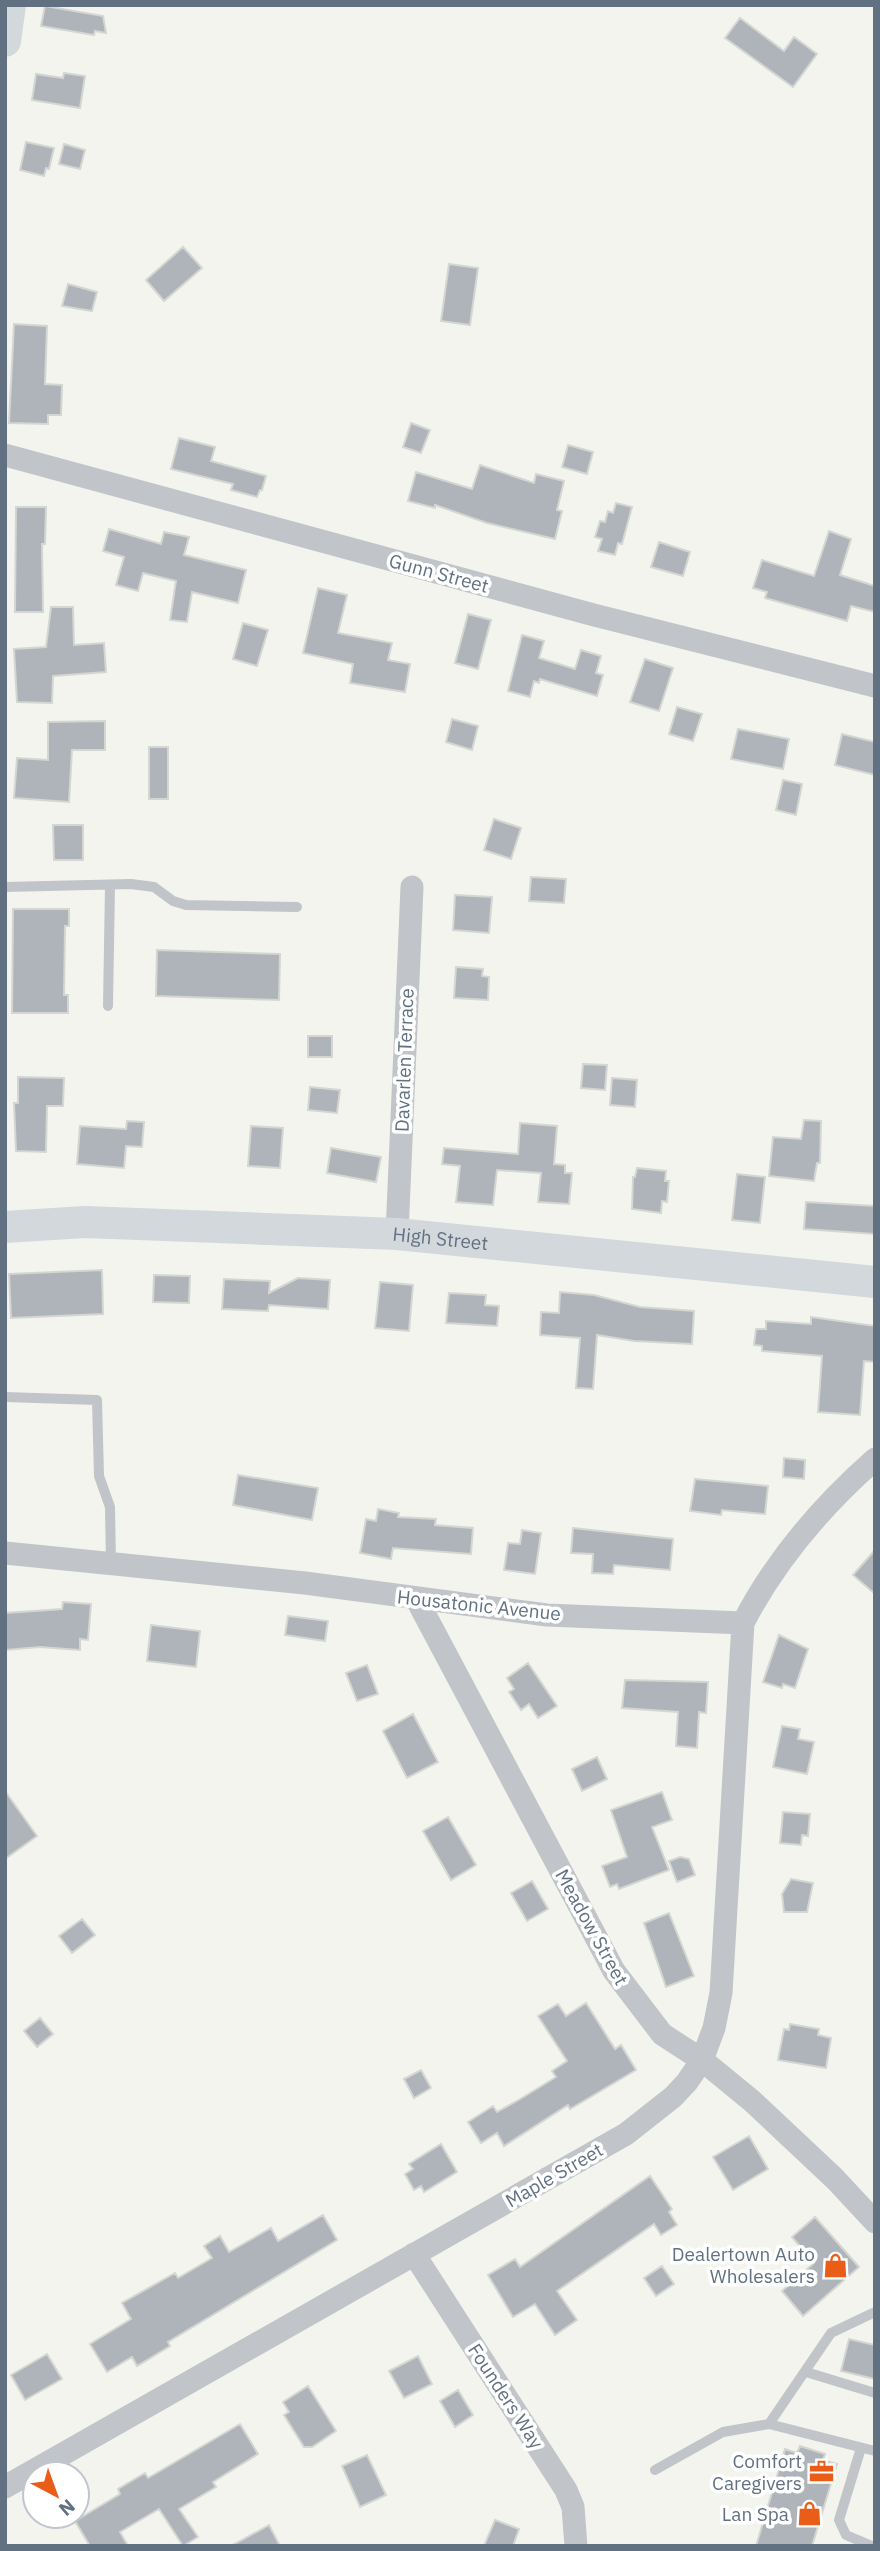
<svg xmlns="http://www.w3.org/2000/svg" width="880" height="2551" font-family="'IBM Plex Sans',sans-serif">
  <rect width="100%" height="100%" fill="#f4f4ef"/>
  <!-- building -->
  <path fill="#aeb4ba" stroke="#d5d5d2" stroke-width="2" d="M 45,6 L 103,16 L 106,33 L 95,31 L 94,35 L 41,26 Z
    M 740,18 L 784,51 L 794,37 L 817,54 L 793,87 L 725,38 Z
    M 64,73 L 85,76 L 80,108 L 32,100 L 36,74 L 63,78 Z
    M 26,142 L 54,148 L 49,169 L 46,168 L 44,176 L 20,170 Z
    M 64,144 L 85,150 L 80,169 L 59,164 Z
    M 183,247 L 202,268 L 164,301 L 146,280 Z
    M 449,264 L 478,268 L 470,325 L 441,321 Z
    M 68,284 L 97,292 L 92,311 L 62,306 Z
    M 14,324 L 47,326 L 45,384 L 62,385 L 61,415 L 48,415 L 48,424 L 9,423 Z
    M 411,423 L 430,430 L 421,453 L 403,447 Z
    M 179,438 L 215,447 L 211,461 L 266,476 L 262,490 L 260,490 L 257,497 L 231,490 L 233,484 L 171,469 Z
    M 568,445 L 593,452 L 587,474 L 562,467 Z
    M 480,465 L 534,483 L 536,474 L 564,481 L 557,510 L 562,511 L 555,539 L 487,523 L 435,505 L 435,508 L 408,501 L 416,472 L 472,489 Z
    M 616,503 L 632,507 L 622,544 L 618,543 L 615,555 L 598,551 L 602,539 L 595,537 L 600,521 L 605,522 L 608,511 L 613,513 Z
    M 16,507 L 46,507 L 45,544 L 42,544 L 43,612 L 15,612 Z
    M 109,529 L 161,544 L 164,532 L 189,537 L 184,555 L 246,570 L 238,603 L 192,592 L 187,622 L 170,620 L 176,581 L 143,573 L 138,591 L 116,585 L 124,557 L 103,551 Z
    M 829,531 L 851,539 L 840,575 L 875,586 L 875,612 L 851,606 L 847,621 L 765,598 L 767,592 L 753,588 L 762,560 L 814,576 Z
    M 659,542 L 690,552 L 683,576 L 651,567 Z
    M 318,588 L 347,595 L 338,633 L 392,643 L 388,660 L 410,664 L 405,692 L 350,683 L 353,664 L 303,653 Z
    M 51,607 L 73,607 L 74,645 L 104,643 L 106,672 L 53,676 L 52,703 L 17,702 L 14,649 L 46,647 Z
    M 468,614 L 491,620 L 478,669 L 455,663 Z
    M 243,623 L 268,630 L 257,666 L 233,659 Z
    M 522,635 L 544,641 L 539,658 L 575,669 L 581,650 L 601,656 L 596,673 L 603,675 L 597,696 L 540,679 L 539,683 L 534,681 L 530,697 L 508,691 Z
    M 645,659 L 673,668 L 659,711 L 630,702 Z
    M 677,707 L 702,714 L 693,741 L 669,734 Z
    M 452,719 L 478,726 L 472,750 L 446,742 Z
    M 105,721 L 105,750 L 72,750 L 69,802 L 14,798 L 17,758 L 48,760 L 48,722 Z
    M 738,729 L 789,739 L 783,769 L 731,759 Z
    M 842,734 L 875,742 L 875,775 L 835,765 Z
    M 149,747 L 168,747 L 168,799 L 149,799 Z
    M 783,780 L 802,784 L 796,815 L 776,810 Z
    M 494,819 L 521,828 L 511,859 L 484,850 Z
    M 53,825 L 83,825 L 83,860 L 54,860 Z
    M 531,877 L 566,879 L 564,903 L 529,901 Z
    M 455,895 L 492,897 L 489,933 L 453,930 Z
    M 13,909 L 69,909 L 69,926 L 65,926 L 64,995 L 68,995 L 68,1013 L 12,1013 Z
    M 157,950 L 280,954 L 279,1000 L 156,996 Z
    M 456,967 L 483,969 L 482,976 L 489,977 L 488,1000 L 454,998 Z
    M 308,1036 L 332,1036 L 332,1057 L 308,1057 Z
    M 583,1064 L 607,1065 L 605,1090 L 581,1088 Z
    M 18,1077 L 64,1078 L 63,1106 L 47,1106 L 46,1152 L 16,1151 L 14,1103 L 18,1103 Z
    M 612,1078 L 637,1080 L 635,1107 L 610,1105 Z
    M 310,1087 L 340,1090 L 337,1113 L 308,1110 Z
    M 804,1120 L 821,1121 L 820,1163 L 817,1163 L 814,1181 L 769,1176 L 773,1137 L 801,1139 Z
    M 127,1121 L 144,1122 L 142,1147 L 126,1146 L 124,1168 L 77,1164 L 80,1126 L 126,1129 Z
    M 520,1123 L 557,1126 L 554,1164 L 565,1165 L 565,1173 L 572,1173 L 569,1204 L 538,1202 L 541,1173 L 497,1170 L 493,1205 L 456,1202 L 460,1166 L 442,1164 L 444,1148 L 518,1154 Z
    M 251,1126 L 283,1128 L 280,1168 L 248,1166 Z
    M 331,1148 L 381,1157 L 376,1182 L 327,1173 Z
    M 637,1168 L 666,1171 L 665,1181 L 669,1181 L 667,1202 L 662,1201 L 661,1213 L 632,1209 L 633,1177 L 635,1177 Z
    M 737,1174 L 765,1177 L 760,1223 L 732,1220 Z
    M 806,1202 L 875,1206 L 875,1234 L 804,1229 Z
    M 102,1270 L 103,1314 L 11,1318 L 9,1274 Z
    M 154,1275 L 190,1276 L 189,1303 L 153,1302 Z
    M 298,1278 L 330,1280 L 328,1309 L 269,1305 L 268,1311 L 222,1309 L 224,1279 L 270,1281 L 269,1293 Z
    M 380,1282 L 413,1285 L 409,1331 L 375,1328 Z
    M 560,1292 L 594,1295 L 640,1307 L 694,1311 L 692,1344 L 634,1341 L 597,1335 L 593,1389 L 576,1388 L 580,1338 L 540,1335 L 541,1312 L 559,1313 Z
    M 449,1293 L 486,1295 L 485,1305 L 499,1306 L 497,1326 L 446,1323 Z
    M 811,1317 L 875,1326 L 875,1362 L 864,1361 L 860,1415 L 818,1412 L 822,1356 L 762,1351 L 762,1346 L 754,1345 L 756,1329 L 766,1329 L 766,1321 L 811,1324 Z
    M 784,1458 L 805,1460 L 804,1479 L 783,1477 Z
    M 238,1475 L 318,1488 L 312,1520 L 233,1505 Z
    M 695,1479 L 768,1486 L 765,1514 L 722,1510 L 721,1515 L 690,1511 Z
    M 378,1509 L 399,1513 L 398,1517 L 436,1519 L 435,1525 L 473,1528 L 471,1554 L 393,1548 L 391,1559 L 360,1553 L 366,1519 L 376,1521 Z
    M 573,1528 L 673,1539 L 670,1570 L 614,1565 L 613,1574 L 592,1573 L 593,1554 L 571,1553 Z
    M 522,1530 L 541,1533 L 535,1574 L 504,1570 L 508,1543 L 520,1544 Z
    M 875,1550 L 875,1594 L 853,1575 Z
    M 63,1602 L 91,1604 L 88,1640 L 80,1639 L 80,1650 L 40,1647 L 5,1650 L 5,1613 L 62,1609 Z
    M 288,1616 L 328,1621 L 325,1641 L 285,1635 Z
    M 151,1625 L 200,1631 L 196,1667 L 147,1661 Z
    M 779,1635 L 808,1649 L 795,1688 L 783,1684 L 782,1688 L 763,1682 Z
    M 528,1663 L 557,1706 L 538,1718 L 529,1704 L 521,1710 L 509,1692 L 514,1689 L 507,1678 Z
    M 367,1665 L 378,1694 L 357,1701 L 346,1673 Z
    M 625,1680 L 708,1682 L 706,1713 L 699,1712 L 697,1748 L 676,1746 L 678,1712 L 622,1708 Z
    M 413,1714 L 438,1762 L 407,1778 L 383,1731 Z
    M 782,1726 L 800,1729 L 798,1739 L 814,1742 L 807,1774 L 773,1767 Z
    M 597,1757 L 607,1779 L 582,1791 L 572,1769 Z
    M 5,1791 L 37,1836 L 5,1859 Z
    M 662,1792 L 672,1820 L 652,1827 L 669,1870 L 619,1889 L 617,1884 L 610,1887 L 602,1866 L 627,1857 L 611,1810 Z
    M 783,1812 L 810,1814 L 808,1836 L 802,1835 L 801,1845 L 780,1843 Z
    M 448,1817 L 476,1865 L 451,1880 L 423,1831 Z
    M 680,1857 L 689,1859 L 695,1875 L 677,1882 L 669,1861 Z
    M 791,1879 L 813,1883 L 807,1912 L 784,1912 L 782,1894 Z
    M 532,1881 L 548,1909 L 527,1921 L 511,1893 Z
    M 669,1913 L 694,1976 L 666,1987 L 644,1923 Z
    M 82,1919 L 95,1935 L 72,1953 L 59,1936 Z
    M 586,2003 L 615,2049 L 621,2045 L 636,2070 L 570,2109 L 568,2105 L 504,2146 L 497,2133 L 481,2143 L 468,2122 L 493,2106 L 497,2112 L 517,2101 L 556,2077 L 552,2071 L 567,2061 L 538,2016 L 558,2004 L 566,2016 Z
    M 40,2018 L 53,2034 L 37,2047 L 24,2031 Z
    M 790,2024 L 819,2029 L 818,2035 L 831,2038 L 826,2068 L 778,2060 L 784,2029 L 789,2030 Z
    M 421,2070 L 431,2088 L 414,2098 L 404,2079 Z
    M 749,2136 L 768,2169 L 733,2190 L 713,2157 Z
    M 441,2144 L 457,2172 L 424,2192 L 421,2186 L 414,2190 L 405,2174 L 413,2169 L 409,2164 Z
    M 650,2176 L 672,2209 L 669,2212 L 677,2225 L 661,2235 L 654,2224 L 557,2291 L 577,2320 L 555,2335 L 535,2304 L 513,2317 L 488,2275 L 515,2259 L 520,2267 Z
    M 323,2215 L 337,2240 L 168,2342 L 170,2346 L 137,2366 L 132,2357 L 107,2372 L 90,2344 L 131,2319 L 122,2303 L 175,2273 L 178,2278 L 212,2258 L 204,2246 L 220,2236 L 229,2252 L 271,2228 L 278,2241 Z
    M 815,2217 L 859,2267 L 803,2316 L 782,2291 L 814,2263 L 792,2237 Z
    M 662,2266 L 674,2284 L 656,2296 L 644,2278 Z
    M 849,2339 L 875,2345 L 875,2379 L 841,2371 Z
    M 47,2354 L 62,2379 L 25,2400 L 11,2375 Z
    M 418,2356 L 432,2384 L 404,2398 L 389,2371 Z
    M 308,2386 L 336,2431 L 312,2447 L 304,2447 L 284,2415 L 289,2412 L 283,2402 Z
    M 458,2390 L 473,2415 L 455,2427 L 440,2401 Z
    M 240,2424 L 258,2454 L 213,2482 L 216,2487 L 179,2509 L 198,2537 L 183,2546 L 159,2509 L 120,2532 L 128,2546 L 90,2546 L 75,2521 L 120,2494 L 118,2489 L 145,2473 L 148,2478 Z
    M 800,2446 L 825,2454 L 823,2460 L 837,2464 L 812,2546 L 756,2546 L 785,2449 L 797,2453 Z
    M 367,2455 L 386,2495 L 360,2507 L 342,2466 Z
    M 495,2520 L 519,2529 L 513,2546 L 484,2546 Z
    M 269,2525 L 280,2546 L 231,2546 Z"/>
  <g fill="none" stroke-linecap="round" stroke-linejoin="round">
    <!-- service -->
    <path stroke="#c1c4c8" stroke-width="10" d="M 5,887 L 131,884 L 154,887 L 173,901 L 186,905 L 297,907
      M 108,1006 L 110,885
      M 5,1397 L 97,1400 L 99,1476 L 110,1507 L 111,1564
      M 806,2372 L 875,2393
      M 769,2424 L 831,2333 L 875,2312
      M 861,2448 L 839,2520 L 846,2535 L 872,2546
      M 655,2470 L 723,2432 L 769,2424 L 875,2451"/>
    <!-- minor -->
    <path stroke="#c1c4c8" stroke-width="23" d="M 5,455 L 594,615 L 875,686
      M 397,1234 L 412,887
      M 5,1553 L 305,1583 L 547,1615 L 743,1623 C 775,1561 823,1505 875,1459
      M 417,1600 L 614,1971 L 662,2034 L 702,2060 L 752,2101 L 835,2179 L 875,2222
      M 414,2254 L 566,2490 L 573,2507 L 576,2546
      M 5,2487 L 626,2134 L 673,2097 L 687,2082 L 702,2060 L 714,2028 L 721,1993 L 743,1623"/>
    <!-- secondary -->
    <g stroke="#d2d8dc" stroke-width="32">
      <path d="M 5,41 L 10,5"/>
      <path id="s1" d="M 5,1227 L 85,1222 L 397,1234 L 875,1282"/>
    </g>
  </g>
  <!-- icons -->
  <defs>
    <symbol id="shop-bare" viewBox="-9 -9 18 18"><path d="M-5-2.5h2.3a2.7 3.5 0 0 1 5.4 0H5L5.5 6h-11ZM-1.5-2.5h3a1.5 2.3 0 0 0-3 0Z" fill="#ea5d19" stroke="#fff" stroke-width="2.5" paint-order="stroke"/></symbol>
    <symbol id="office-bare" viewBox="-9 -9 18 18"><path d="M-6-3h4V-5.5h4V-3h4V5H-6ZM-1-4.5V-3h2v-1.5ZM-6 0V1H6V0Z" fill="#ea5d19" stroke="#fff" stroke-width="2.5" paint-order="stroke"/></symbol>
  </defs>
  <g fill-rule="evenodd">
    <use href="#shop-bare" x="818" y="2248" width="35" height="35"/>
    <use href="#office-bare" x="804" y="2454" width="35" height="35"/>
    <use href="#shop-bare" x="792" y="2496" width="35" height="35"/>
  </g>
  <g text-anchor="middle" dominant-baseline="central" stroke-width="7" stroke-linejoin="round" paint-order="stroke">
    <!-- street labels -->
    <g font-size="19" fill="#617182" stroke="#fff">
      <text transform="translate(439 573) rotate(15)">Gunn Street</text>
      <text transform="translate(404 1060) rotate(-88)">Davarlen Terrace</text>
      <text stroke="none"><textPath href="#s1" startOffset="436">High Street</textPath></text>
      <text transform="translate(479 1605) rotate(6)">Housatonic Avenue</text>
      <text transform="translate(592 1927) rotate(61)">Meadow Street</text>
      <text transform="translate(554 2175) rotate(-30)">Maple Street</text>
      <text transform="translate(506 2396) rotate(57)">Founders Way</text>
    </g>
    <!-- poi labels -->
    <g font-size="19" fill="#617182" stroke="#fff" text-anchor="end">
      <text x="815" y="2254">Dealertown Auto<tspan x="815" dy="22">Wholesalers</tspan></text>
      <text x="802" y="2461">Comfort<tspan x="802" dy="22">Caregivers</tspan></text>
      <text x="789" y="2514">Lan Spa</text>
    </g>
  </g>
  <!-- border -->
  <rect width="880" height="2551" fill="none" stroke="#617182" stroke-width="14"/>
  <!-- north arrow -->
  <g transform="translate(56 2495) rotate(139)"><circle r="33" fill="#ffffff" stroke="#c0c6cd" stroke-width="2"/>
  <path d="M0-5L12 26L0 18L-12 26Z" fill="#ea5d19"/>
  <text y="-10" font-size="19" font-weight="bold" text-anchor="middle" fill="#617182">N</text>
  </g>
</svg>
